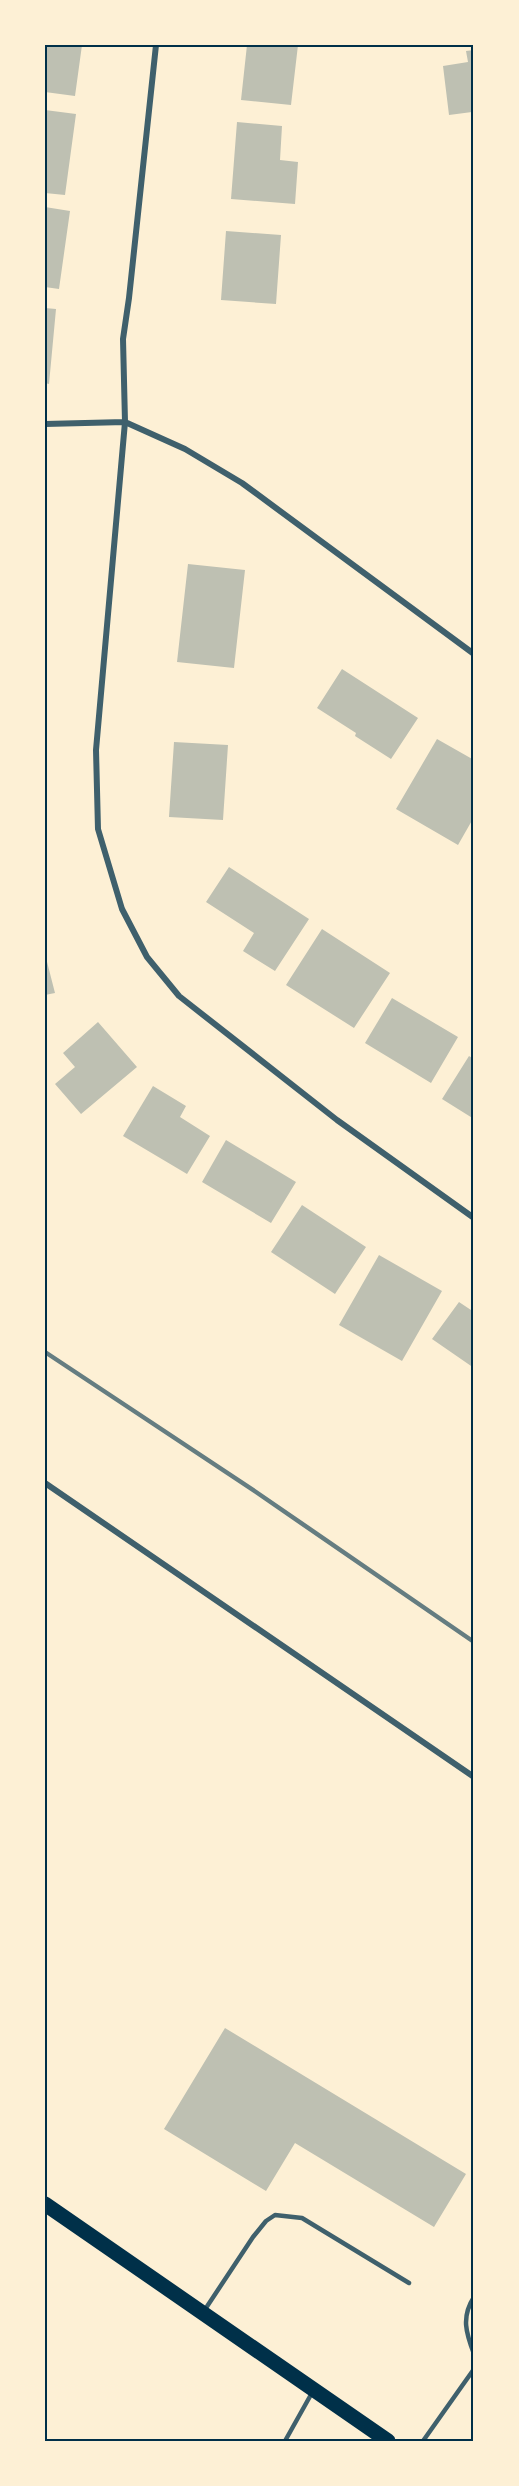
<svg xmlns="http://www.w3.org/2000/svg" width="519" height="2486" font-family="'Roboto Condensed',sans-serif">
  <rect width="100%" height="100%" fill="#fdf0d5"/>
  <!-- building -->
  <path fill="#bec0b2" d="M 45,45 L 82,45 L 75,96 L 45,92 Z
    M 247,45 L 298,45 L 291,105 L 241,100 Z
    M 474,50 L 474,120 L 473,120 L 472,112 L 449,115 L 443,66 L 468,62 L 466,51 Z
    M 45,110 L 76,114 L 65,195 L 45,193 Z
    M 237,122 L 282,126 L 280,160 L 298,162 L 295,204 L 231,199 Z
    M 45,207 L 70,211 L 59,289 L 45,287 Z
    M 226,231 L 281,235 L 276,304 L 221,300 Z
    M 45,308 L 56,309 L 49,384 L 45,383 Z
    M 188,564 L 245,570 L 234,668 L 177,662 Z
    M 342,669 L 418,718 L 391,759 L 355,736 L 356,733 L 317,708 Z
    M 437,739 L 474,760 L 474,817 L 458,845 L 396,809 Z
    M 174,742 L 228,745 L 223,820 L 169,817 Z
    M 229,867 L 309,919 L 275,971 L 243,951 L 254,933 L 206,902 Z
    M 322,929 L 390,973 L 354,1028 L 286,985 Z
    M 45,954 L 55,993 L 45,995 Z
    M 392,998 L 458,1037 L 431,1083 L 365,1043 Z
    M 98,1022 L 137,1067 L 81,1114 L 55,1084 L 75,1067 L 63,1053 Z
    M 469,1056 L 474,1059 L 474,1119 L 442,1099 Z
    M 153,1086 L 186,1106 L 180,1117 L 210,1136 L 187,1174 L 123,1136 Z
    M 226,1140 L 296,1182 L 271,1223 L 202,1182 Z
    M 302,1205 L 366,1247 L 335,1294 L 271,1252 Z
    M 379,1255 L 442,1291 L 402,1361 L 339,1325 Z
    M 459,1302 L 474,1312 L 474,1368 L 432,1339 Z
    M 225,2028 L 466,2174 L 434,2227 L 295,2143 L 266,2191 L 164,2129 Z"/>
  <g fill="none" stroke-linecap="round" stroke-linejoin="round">
    <!-- service -->
    <path stroke="#3f606c" stroke-width="4.5" d="M 474,2297 C 461,2317 466,2333 474,2354
      M 204,2311 L 253,2237 L 266,2221 L 275,2215 L 302,2218 L 409,2283
      M 285,2441 L 313,2391
      M 423,2441 L 474,2369"/>
    <!-- minor -->
    <path stroke="#3f606c" stroke-width="6" d="M 156,45 L 129,298 L 123,339 L 125,422 L 96,750 L 98,829 L 122,909 L 147,957 L 179,996 L 337,1120 L 474,1218
      M 45,424 L 125,422 L 185,449 L 242,483 L 474,654
      M 45,1483 L 474,1777"/>
    <!-- primary -->
    <path stroke="#003049" stroke-width="15" d="M 45,2204 L 388,2441"/>
    <!-- rail -->
    <path stroke="#657d81" stroke-width="4.5" d="M 45,1352 L 256,1492 L 474,1642"/>
  </g>
  <!-- border -->
  <rect width="519" height="2486" fill="none" stroke="#fdf0d5" stroke-width="93"/>
  <rect x="46" y="46" width="426" height="2394" fill="none" stroke="#003049" stroke-width="2"/>
</svg>
